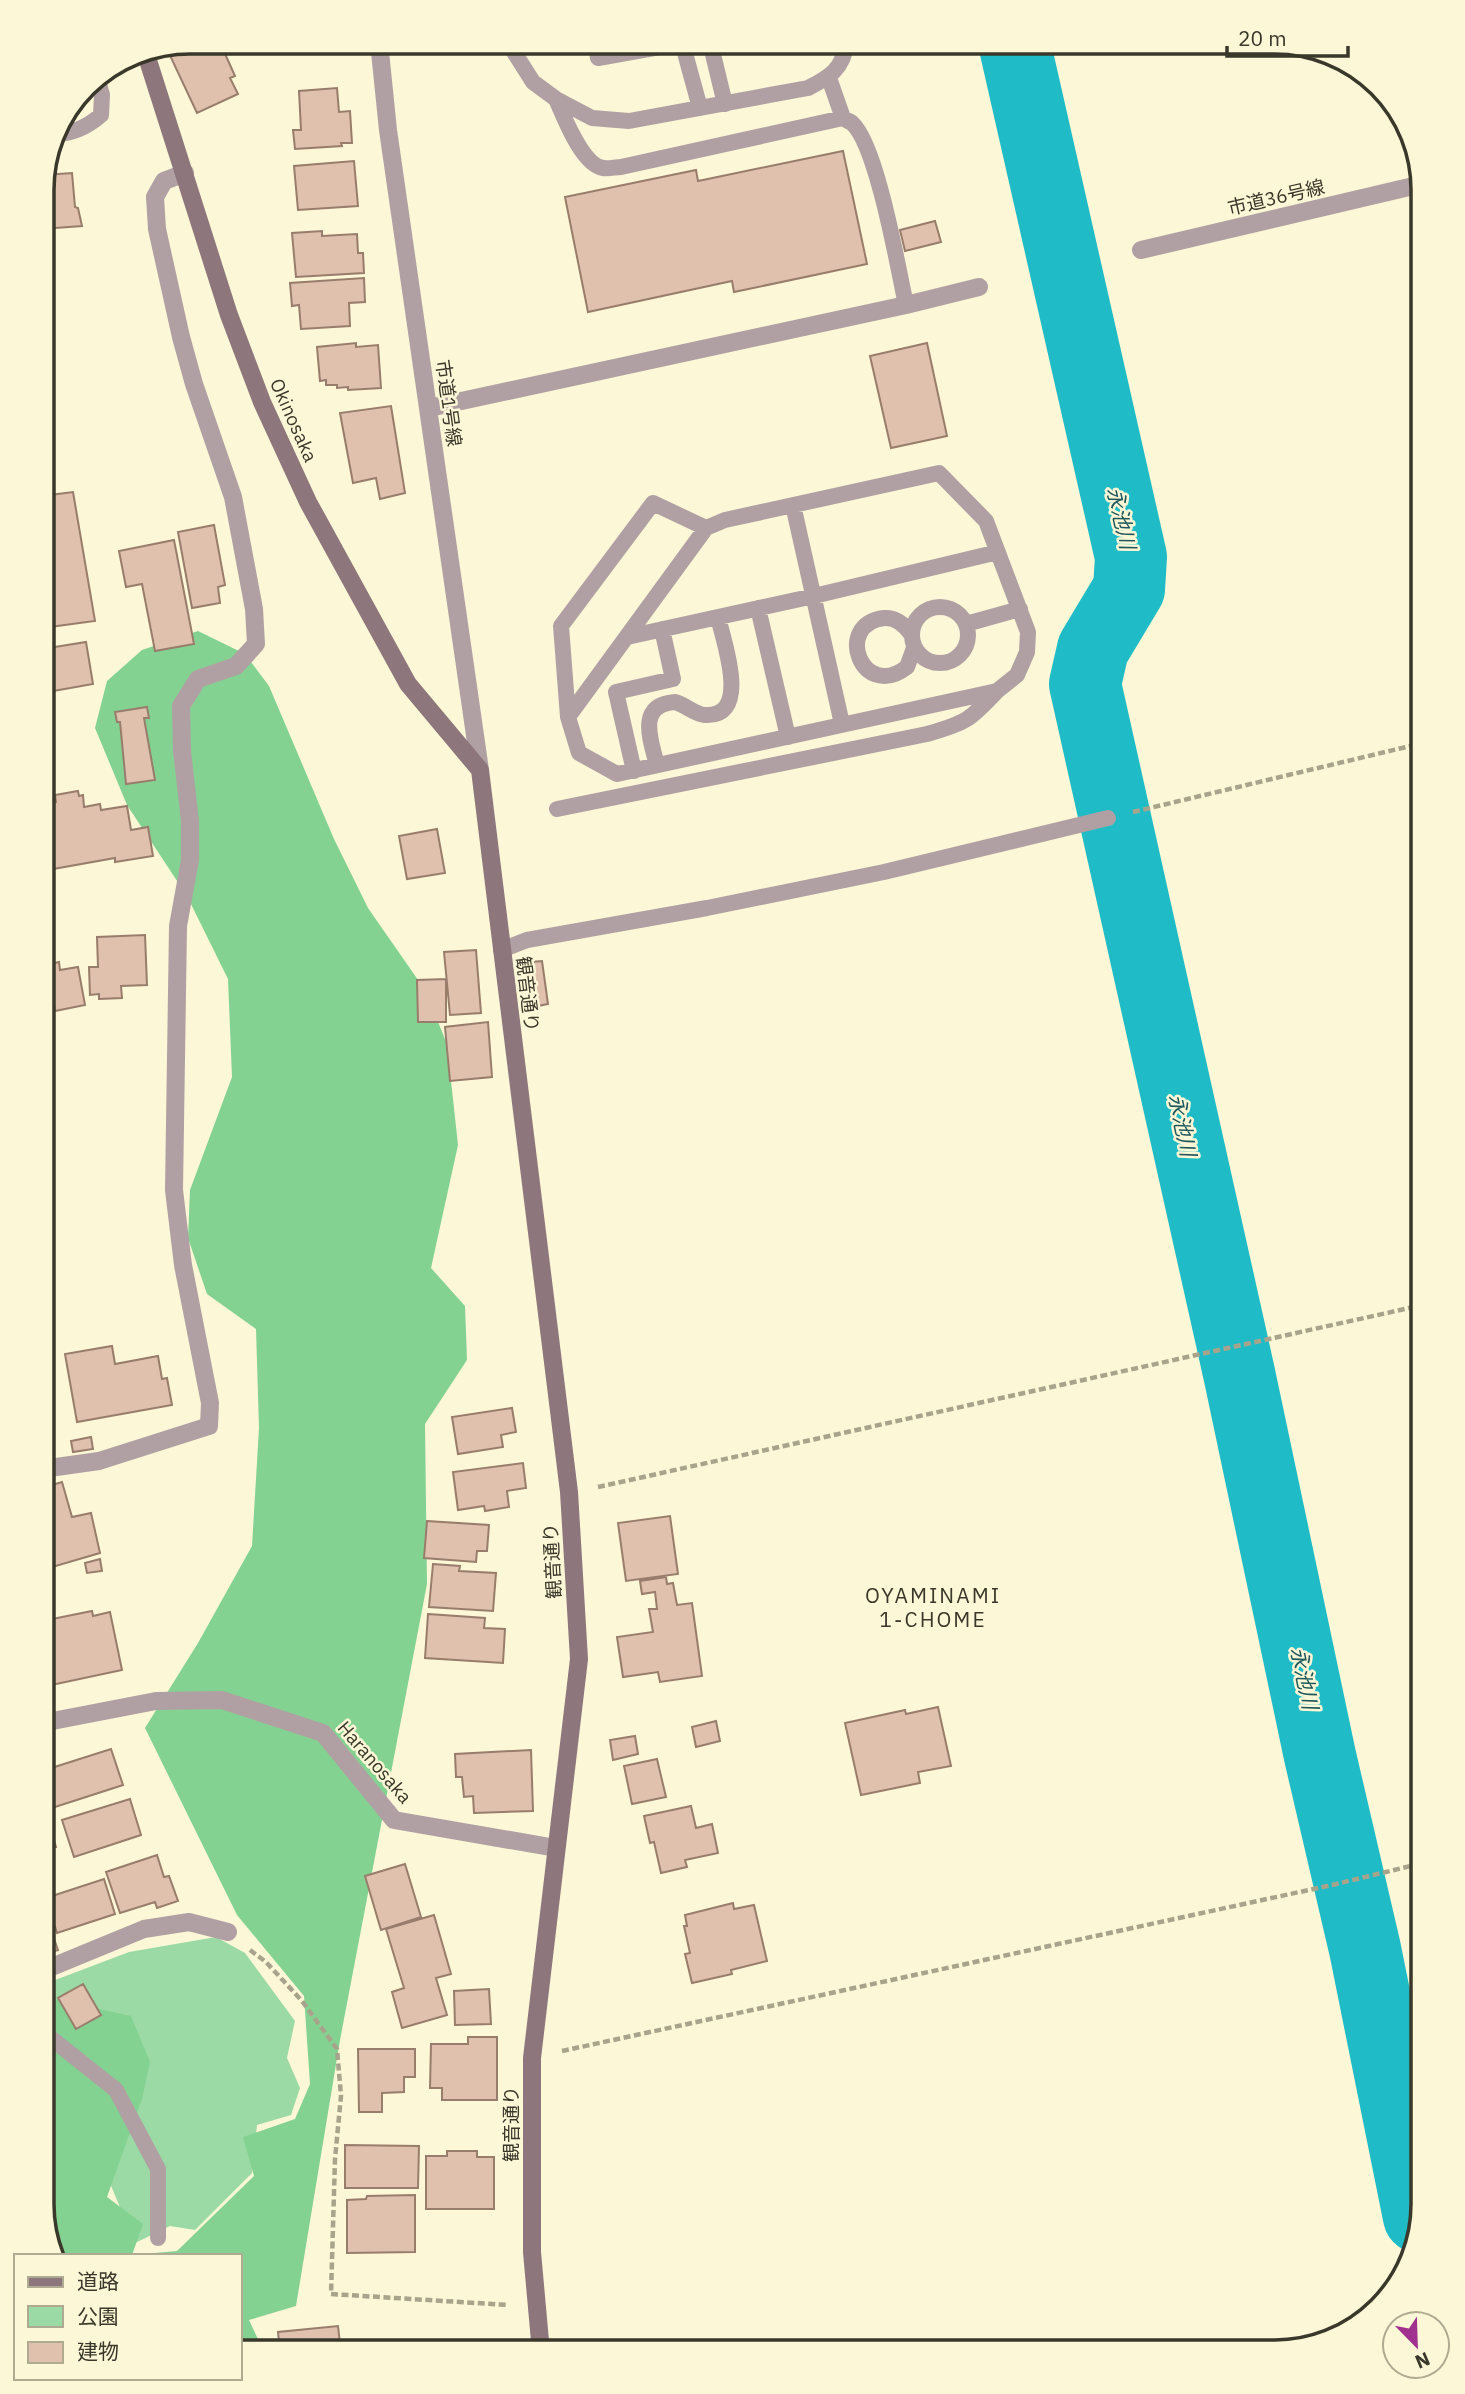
<svg xmlns="http://www.w3.org/2000/svg" width="1465" height="2394" font-family="'IBM Plex Sans','Noto Sans JP',sans-serif">
  <rect width="100%" height="100%" fill="#fcf7d6"/>
  <!-- green -->
  <path fill="#9bdaa4" d="M 216,1937 L 245,1953 L 295,2021 L 287,2058 L 300,2088 L 291,2115 L 257,2125 L 252,2173 L 195,2230 L 170,2226 L 135,2243 L 93,2143 L 42,2002 L 42,1985 L 129,1952 Z"/>
  <!-- forest -->
  <path fill="#84d292" d="M 198,631 L 245,654 L 269,686 L 334,839 L 368,908 L 425,990 L 447,1044 L 458,1145 L 431,1268 L 465,1306 L 467,1360 L 425,1424 L 427,1584 L 340,2040 L 296,2306 L 249,2320 L 264,2352 L 240,2352 L 240,2256 L 54,2256 L 42,2204 L 42,1996 L 131,2016 L 150,2062 L 142,2099 L 107,2197 L 143,2224 L 132,2255 L 177,2251 L 254,2176 L 243,2137 L 295,2119 L 310,2084 L 304,1996 L 237,1915 L 145,1728 L 198,1643 L 252,1546 L 259,1428 L 256,1329 L 207,1294 L 188,1238 L 190,1190 L 232,1077 L 228,979 L 187,896 L 127,805 L 95,728 L 107,681 L 142,650 Z"/>
  <g fill="none" stroke-linecap="round" stroke-linejoin="round">
    <!-- river -->
    <path stroke="#1fbcc7" stroke-width="72" d="M 1014,42 L 1131,557 L 1129,589 L 1093,649 L 1085,684 L 1239,1373 L 1320,1756 L 1365,1949 L 1419,2217"/>
  </g>
  <!-- building -->
  <path fill="#dfc1ae" stroke="#997d6c" stroke-width="2" d="M 190,42 L 226,42 L 227,45 L 222,47 L 235,76 L 230,78 L 238,94 L 197,113 L 166,47 Z
    M 337,88 L 339,112 L 350,111 L 352,143 L 341,143 L 342,146 L 295,149 L 293,130 L 301,130 L 299,91 Z
    M 843,151 L 867,264 L 734,292 L 732,281 L 588,312 L 565,197 L 696,170 L 698,181 Z
    M 354,161 L 358,206 L 298,210 L 294,166 Z
    M 72,173 L 75,207 L 78,208 L 82,226 L 42,229 L 44,175 Z
    M 935,221 L 941,242 L 905,251 L 900,230 Z
    M 322,231 L 322,236 L 357,234 L 358,253 L 363,253 L 364,273 L 296,277 L 292,233 Z
    M 364,278 L 365,302 L 349,303 L 350,326 L 301,329 L 299,305 L 292,306 L 290,283 Z
    M 356,343 L 356,347 L 378,345 L 381,388 L 348,390 L 348,387 L 337,388 L 337,385 L 326,385 L 326,380 L 320,381 L 317,347 Z
    M 927,343 L 947,436 L 891,448 L 870,356 Z
    M 391,406 L 405,493 L 380,499 L 376,478 L 353,483 L 340,413 Z
    M 73,492 L 95,621 L 42,628 L 42,496 Z
    M 214,525 L 225,585 L 218,587 L 220,603 L 192,608 L 178,532 Z
    M 174,540 L 194,644 L 155,651 L 142,584 L 126,587 L 119,551 Z
    M 86,642 L 93,684 L 42,693 L 42,649 Z
    M 147,707 L 149,718 L 144,718 L 155,780 L 126,784 L 120,722 L 117,722 L 115,712 Z
    M 78,791 L 79,796 L 83,795 L 84,807 L 100,804 L 101,810 L 127,806 L 131,830 L 148,827 L 153,856 L 115,862 L 115,858 L 42,871 L 42,808 L 54,805 L 53,803 L 56,802 L 55,795 Z
    M 437,829 L 445,873 L 407,879 L 399,836 Z
    M 145,935 L 147,985 L 121,986 L 122,998 L 99,999 L 99,994 L 90,995 L 89,967 L 98,967 L 97,937 Z
    M 476,950 L 481,1013 L 450,1015 L 444,952 Z
    M 42,951 L 46,951 L 50,964 L 59,962 L 60,970 L 78,967 L 85,1005 L 55,1011 L 54,1005 L 42,1007 Z
    M 542,961 L 548,1004 L 538,1006 L 531,962 Z
    M 446,979 L 446,1022 L 418,1022 L 417,980 Z
    M 488,1022 L 492,1077 L 450,1081 L 445,1027 Z
    M 112,1346 L 115,1364 L 158,1356 L 162,1379 L 167,1378 L 172,1405 L 77,1422 L 65,1354 Z
    M 512,1408 L 516,1432 L 501,1435 L 503,1447 L 458,1454 L 452,1417 Z
    M 91,1437 L 93,1449 L 73,1452 L 71,1441 Z
    M 523,1463 L 526,1488 L 507,1491 L 509,1507 L 485,1511 L 484,1506 L 458,1510 L 453,1472 Z
    M 62,1482 L 72,1517 L 91,1513 L 100,1553 L 42,1570 L 42,1488 Z
    M 670,1516 L 678,1574 L 626,1581 L 618,1523 Z
    M 427,1521 L 489,1525 L 487,1551 L 477,1551 L 476,1562 L 424,1558 Z
    M 100,1559 L 102,1571 L 87,1573 L 85,1563 Z
    M 433,1564 L 460,1566 L 459,1571 L 496,1573 L 493,1611 L 429,1607 Z
    M 666,1577 L 667,1584 L 673,1583 L 677,1605 L 692,1603 L 702,1676 L 660,1682 L 658,1672 L 623,1677 L 617,1637 L 653,1632 L 649,1609 L 657,1609 L 655,1592 L 642,1594 L 640,1581 Z
    M 92,1611 L 93,1616 L 110,1612 L 122,1670 L 42,1687 L 42,1621 Z
    M 428,1614 L 485,1618 L 484,1628 L 505,1629 L 503,1663 L 425,1658 Z
    M 938,1707 L 951,1766 L 918,1772 L 920,1783 L 861,1795 L 845,1723 L 905,1710 L 906,1714 Z
    M 716,1721 L 720,1741 L 696,1747 L 692,1727 Z
    M 635,1736 L 638,1754 L 613,1760 L 610,1740 Z
    M 111,1749 L 123,1785 L 52,1808 L 42,1771 Z
    M 531,1750 L 533,1811 L 474,1813 L 473,1796 L 464,1797 L 462,1777 L 456,1777 L 455,1754 Z
    M 657,1759 L 666,1797 L 632,1804 L 624,1766 Z
    M 130,1799 L 141,1835 L 74,1857 L 62,1820 Z
    M 691,1806 L 696,1828 L 712,1824 L 718,1853 L 685,1860 L 687,1867 L 661,1873 L 654,1842 L 650,1843 L 644,1816 Z
    M 46,1813 L 56,1847 L 42,1851 L 42,1814 Z
    M 157,1855 L 164,1877 L 169,1876 L 178,1901 L 157,1908 L 155,1902 L 120,1913 L 106,1872 Z
    M 405,1864 L 421,1917 L 381,1930 L 365,1876 Z
    M 104,1879 L 115,1914 L 57,1933 L 46,1898 Z
    M 733,1903 L 734,1909 L 754,1905 L 767,1961 L 731,1970 L 732,1974 L 692,1983 L 685,1954 L 690,1953 L 684,1926 L 687,1926 L 685,1915 Z
    M 42,1904 L 58,1950 L 42,1955 Z
    M 434,1915 L 451,1974 L 436,1978 L 447,2015 L 402,2028 L 392,1992 L 404,1988 L 386,1929 Z
    M 83,1984 L 101,2015 L 76,2029 L 58,1998 Z
    M 489,1989 L 491,2024 L 455,2025 L 454,1991 Z
    M 468,2037 L 497,2037 L 497,2100 L 442,2100 L 442,2088 L 430,2088 L 431,2044 L 468,2044 Z
    M 358,2049 L 415,2049 L 415,2077 L 404,2077 L 404,2092 L 382,2093 L 382,2112 L 359,2112 Z
    M 345,2145 L 419,2146 L 418,2188 L 345,2188 Z
    M 447,2151 L 477,2151 L 477,2157 L 494,2157 L 494,2209 L 426,2209 L 426,2156 L 447,2156 Z
    M 415,2195 L 415,2252 L 347,2253 L 347,2200 L 366,2199 L 367,2196 Z
    M 338,2326 L 341,2352 L 280,2352 L 278,2332 Z"/>
  <g fill="none" stroke-linecap="round" stroke-linejoin="round">
    <!-- path -->
    <path stroke="#a8a48c" stroke-width="4.5" stroke-dasharray="7 3.5" stroke-linecap="butt" d="M 1133,812 L 1423,743
      M 598,1487 L 1423,1305
      M 250,1950 L 266,1962 L 302,2001 L 337,2049 L 341,2096 L 335,2159 L 331,2294 L 508,2305
      M 562,2051 L 1332,1885 L 1423,1863"/>
    <!-- service -->
    <path stroke="#b0a0a3" stroke-width="16" d="M 511,42 L 514,52 L 533,82 L 556,99 L 592,118 L 629,121 L 808,88 C 830,77 843,69 847,42
      M 595,42 L 598,58 L 682,43
      M 682,42 L 700,108
      M 710,42 L 725,104
      M 829,78 L 843,118 C 846,120 849,121 852,123 C 877,145 898,268 906,305
      M 556,99 C 564,117 582,165 603,168 C 609,169 615,167 621,167 L 843,118
      M 53,135 C 73,133 86,128 101,115 L 102,95 L 97,77
      M 939,473 L 986,521 L 1028,632 L 1027,652 L 1017,675 L 997,691 L 617,774 L 579,753 L 568,717 L 561,626 L 653,503 L 706,528 L 725,520 Z
      M 793,505 L 842,724
      M912 635a28 28 0 1 1 56 0a28 28 0 1 1-56 0Z
      M 758,608 L 788,737
      M 966,624 L 1020,609
      M 911,634 C 904,624 896,617 884,618 C 833,624 862,702 907,667 L 914,648
      M 627,637 L 814,596 L 998,552
      M 568,717 L 706,528
      M 657,765 C 651,741 636,705 675,702 C 686,705 694,714 705,715 C 752,718 723,640 718,617
      M 634,771 L 616,692 L 673,679 L 662,629
      M 557,809 L 927,734 C 966,723 970,720 997,691
      M 501,950 L 527,940 L 707,908 L 884,872 L 1108,818
      M 42,2031 L 116,2090 L 158,2169 L 158,2238"/>
    <!-- minor -->
    <path stroke="#b0a0a3" stroke-width="18" d="M 42,1469 L 99,1461 L 209,1426 L 210,1403 L 183,1265 L 174,1190 L 178,926 L 190,860 L 190,821 L 182,751 L 181,706 L 198,679 L 236,666 L 256,644 L 254,609 L 233,497 L 194,384 L 181,337 L 157,229 L 155,197 L 164,181 L 185,173
      M 42,1723 L 156,1701 L 222,1700 L 323,1733 L 394,1820 L 556,1848
      M 42,1971 L 144,1929 L 189,1922 L 228,1932"/>
    <!-- tertiary -->
    <path stroke="#b0a0a3" stroke-width="18" d="M 379,42 L 388,130 L 480,770
      M 1141,250 L 1422,184
      M 429,408 L 906,305 L 979,287"/>
    <!-- secondary -->
    <path stroke="#8d767c" stroke-width="18" d="M 145,51 L 229,315 L 262,402 L 308,502 L 408,684 L 480,770 L 569,1492 L 579,1659 L 532,2058 L 532,2252 L 541,2352"/>
  </g>
  <g text-anchor="middle" dominant-baseline="central" stroke-width="5" stroke-linejoin="round" paint-order="stroke">
    <!-- street labels -->
    <g font-size="19" fill="#3a382b" stroke="#fcf7d6">
      <text transform="translate(1276 197) rotate(-13)">市道36号線</text>
      <text transform="translate(449 403) rotate(82)">市道1号線</text>
      <text transform="translate(294 420) rotate(66)">Okinosaka</text>
      <text transform="translate(528 994) rotate(83)">観音通り</text>
      <text transform="translate(552 1561) rotate(-93)">観音通り</text>
      <text transform="translate(375 1762) rotate(49)">Haranosaka</text>
      <text transform="translate(511 2124) rotate(-90)">観音通り</text>
    </g>
    <!-- water labels -->
    <g font-size="21" font-style="italic" fill="#1d575c" stroke="#fcf7d6">
      <text transform="translate(1122 518) rotate(77)">永池川</text>
      <text transform="translate(1183 1125) rotate(78)">永池川</text>
      <text transform="translate(1305 1678) rotate(78)">永池川</text>
    </g>
    <!-- neighbourhood labels -->
    <g font-size="21" letter-spacing="2" fill="#3a382b" stroke="#fcf7d6">
      <text x="933" y="1595">OYAMINAMI<tspan x="933" dy="24">1-CHOME</tspan></text>
    </g>
  </g>
  <!-- crop -->
  <path d="M0 0H1465V2394H0ZM190 54H1275A136 136 0 0 1 1411 190V2204A136 136 0 0 1 1275 2340H190A136 136 0 0 1 54 2204V190A136 136 0 0 1 190 54Z" fill="#fcf7d6" fill-rule="evenodd"/>
  <path fill="none" stroke="#3a382b" stroke-width="3.5" d="M190 54H1275A136 136 0 0 1 1411 190V2204A136 136 0 0 1 1275 2340H190A136 136 0 0 1 54 2204V190A136 136 0 0 1 190 54Z"/>
  <!-- legend -->
  <rect x="14" y="2254" width="228" height="126" fill="#fcf7d6" stroke="#aeab92" stroke-width="2"/>
  <rect x="28" y="2277" width="35" height="10" fill="#8d767c" stroke="#aeab92" stroke-width="2"/>
  <text x="77" y="2289" font-size="21" fill="#3a382b">道路</text>
  <rect x="28" y="2306" width="35" height="21" fill="#9bdaa4" stroke="#aeab92" stroke-width="2"/>
  <text x="77" y="2324" font-size="21" fill="#3a382b">公園</text>
  <rect x="28" y="2342" width="35" height="21" fill="#dfc1ae" stroke="#aeab92" stroke-width="2"/>
  <text x="77" y="2359" font-size="21" fill="#3a382b">建物</text>
  <!-- north arrow -->
  <g transform="translate(1416 2345) rotate(157)"><circle r="33" fill="#fcf7d6" stroke="#aeab92" stroke-width="2"/>
  <path d="M0-5L12 26L0 18L-12 26Z" fill="#a1318f"/>
  <text y="-10" font-size="19" font-weight="bold" text-anchor="middle" fill="#3a382b">N</text>
  </g>
  <!-- scale -->
  <path d="M1227 46v10h121v-10" fill="none" stroke="#3a382b" stroke-width="3.5"/>
  <text x="1238" y="46" font-size="21" fill="#3a382b" stroke="#fcf7d6" stroke-width="5" paint-order="stroke">20 m</text>
</svg>
